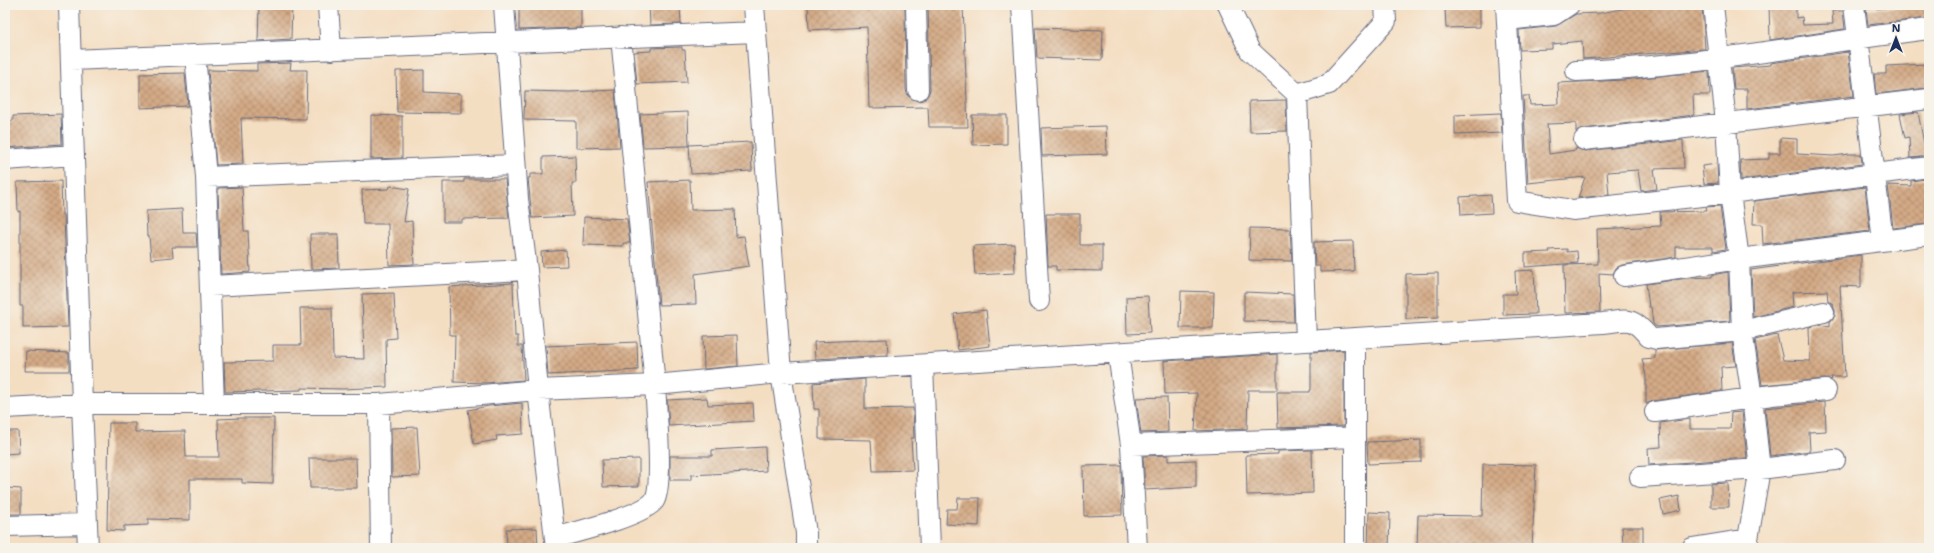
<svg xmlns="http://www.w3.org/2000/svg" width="1934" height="553" font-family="'Shantell Sans',sans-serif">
  <defs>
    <pattern id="building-cross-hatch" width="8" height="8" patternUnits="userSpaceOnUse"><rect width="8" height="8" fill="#d4aa86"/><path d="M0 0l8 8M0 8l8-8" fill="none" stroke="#ab8b71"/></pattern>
  </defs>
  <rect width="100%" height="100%" fill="#f7f3e8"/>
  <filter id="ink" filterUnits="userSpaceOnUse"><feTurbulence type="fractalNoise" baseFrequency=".025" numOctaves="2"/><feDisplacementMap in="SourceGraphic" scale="8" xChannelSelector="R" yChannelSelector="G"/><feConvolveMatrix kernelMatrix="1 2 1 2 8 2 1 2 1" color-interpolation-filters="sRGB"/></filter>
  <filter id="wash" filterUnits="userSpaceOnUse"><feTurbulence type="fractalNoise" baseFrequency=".012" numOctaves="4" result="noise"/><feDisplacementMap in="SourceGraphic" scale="16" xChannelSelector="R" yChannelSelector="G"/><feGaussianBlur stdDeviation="0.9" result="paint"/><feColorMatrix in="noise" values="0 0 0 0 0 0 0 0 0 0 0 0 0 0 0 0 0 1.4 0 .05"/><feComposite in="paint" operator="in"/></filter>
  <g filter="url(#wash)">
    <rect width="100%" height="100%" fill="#f4dec2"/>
    <g id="blocks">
      <!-- building -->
      <path fill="url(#building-cross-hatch)" d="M 259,5 L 292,5 L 291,39 L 258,41 Z
        M 519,5 L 581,5 L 581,28 L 519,30 Z
        M 649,5 L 680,5 L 681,24 L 650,25 Z
        M 808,5 L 905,5 L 906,90 L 908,96 L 918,101 L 924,100 L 928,95 L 930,90 L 928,5 L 963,5 L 968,127 L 929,127 L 928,107 L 869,108 L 867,27 L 809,30 Z
        M 1643,5 L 1702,5 L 1705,49 L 1583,59 L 1582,41 L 1552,44 L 1552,49 L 1520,50 L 1519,30 L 1556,26 L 1576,14 L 1600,13 Z
        M 1769,5 L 1796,5 L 1796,18 L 1802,17 L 1803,25 L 1833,24 L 1832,11 L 1843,11 L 1845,29 L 1770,40 Z
        M 1906,5 L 1929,5 L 1929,18 L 1868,25 L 1866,9 L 1906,7 Z
        M 1480,7 L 1480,27 L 1446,28 L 1445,8 Z
        M 1035,28 L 1103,30 L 1102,60 L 1037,58 Z
        M 682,47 L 682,50 L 685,50 L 687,82 L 637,84 L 634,52 L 651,51 L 651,48 Z
        M 1848,52 L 1854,96 L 1747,109 L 1747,89 L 1734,89 L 1732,68 L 1771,65 L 1771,63 Z
        M 291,63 L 290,70 L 307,70 L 306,119 L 241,118 L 243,164 L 216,165 L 208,70 L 257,71 L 257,64 Z
        M 1927,64 L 1928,88 L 1876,94 L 1874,74 L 1886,74 L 1886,66 Z
        M 424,70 L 424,92 L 461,94 L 461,113 L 397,112 L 396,71 Z
        M 1709,71 L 1710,95 L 1693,95 L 1694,115 L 1583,129 L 1576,132 L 1576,123 L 1547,124 L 1549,154 L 1576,150 L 1576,148 L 1585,151 L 1683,140 L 1684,168 L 1654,169 L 1657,189 L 1641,191 L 1638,170 L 1607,172 L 1609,195 L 1578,198 L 1585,177 L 1528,183 L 1523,96 L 1529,96 L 1530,105 L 1559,104 L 1558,83 L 1622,80 Z
        M 185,73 L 188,106 L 140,108 L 140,74 Z
        M 615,90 L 620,147 L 576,148 L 576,121 L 524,120 L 525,91 L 570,92 Z
        M 1286,100 L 1287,131 L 1250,132 L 1249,101 Z
        M 688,112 L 689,146 L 643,147 L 640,114 Z
        M 1918,112 L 1924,144 L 1929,144 L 1929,156 L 1910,158 L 1909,137 L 1905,138 L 1900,114 Z
        M 1501,113 L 1502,133 L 1455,135 L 1455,115 Z
        M 61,114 L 62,144 L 5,148 L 5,121 L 13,121 L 13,116 Z
        M 371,115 L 402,116 L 402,158 L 371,159 Z
        M 972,115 L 1007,115 L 1007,144 L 973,145 Z
        M 1106,126 L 1107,154 L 1042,156 L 1041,128 Z
        M 1780,138 L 1797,139 L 1797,154 L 1833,156 L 1849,154 L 1861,154 L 1862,164 L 1741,180 L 1740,160 L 1769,159 L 1769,153 L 1780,153 Z
        M 751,142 L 752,171 L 691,174 L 689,145 Z
        M 575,156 L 576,183 L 572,183 L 573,216 L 532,218 L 528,178 L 530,178 L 530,174 L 543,174 L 543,157 Z
        M 1717,164 L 1718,183 L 1704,184 L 1702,166 Z
        M 464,179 L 505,179 L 509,218 L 462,219 L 462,222 L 443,222 L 443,182 L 464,182 Z
        M 1925,179 L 1925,206 L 1928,206 L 1928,224 L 1893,228 L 1888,185 L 1911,186 L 1911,181 Z
        M 690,180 L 691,210 L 735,209 L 736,237 L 744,236 L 749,266 L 695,274 L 696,304 L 659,305 L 648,182 Z
        M 61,181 L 62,215 L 64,215 L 68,327 L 23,328 L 23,306 L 20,306 L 20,211 L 18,212 L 17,182 Z
        M 390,186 L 409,189 L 404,222 L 412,221 L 414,264 L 389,265 L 388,224 L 363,224 L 362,190 L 389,189 Z
        M 242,187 L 244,231 L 248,231 L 250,272 L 221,274 L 218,188 Z
        M 1865,187 L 1870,231 L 1763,244 L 1762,224 L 1753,224 L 1754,201 Z
        M 1491,195 L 1492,213 L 1461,215 L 1460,197 Z
        M 1720,206 L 1726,249 L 1713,251 L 1713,247 L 1676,247 L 1676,257 L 1622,265 L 1616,268 L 1613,274 L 1599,273 L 1600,312 L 1565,313 L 1564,265 L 1598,264 L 1597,229 L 1661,226 L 1660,212 L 1707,211 L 1706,207 Z
        M 182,209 L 183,233 L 196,233 L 197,247 L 172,247 L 173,257 L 151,259 L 149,236 L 147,236 L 146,211 Z
        M 1046,214 L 1080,214 L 1080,245 L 1102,245 L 1102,271 L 1056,270 L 1056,266 L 1048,266 Z
        M 584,217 L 627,219 L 630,243 L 623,243 L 623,246 L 583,245 Z
        M 1250,228 L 1290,229 L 1292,261 L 1249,260 Z
        M 310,234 L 338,234 L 339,268 L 311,269 Z
        M 1353,241 L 1354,271 L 1320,272 L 1320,266 L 1315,266 L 1314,242 Z
        M 1014,244 L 1015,273 L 975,275 L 973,246 Z
        M 1567,249 L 1567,252 L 1577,251 L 1578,263 L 1525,267 L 1525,253 L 1550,252 L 1549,250 Z
        M 566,250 L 567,266 L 542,267 L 541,252 Z
        M 1861,255 L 1861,287 L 1840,286 L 1845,377 L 1831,377 L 1832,380 L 1825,379 L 1762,385 L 1755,340 L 1777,335 L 1783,360 L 1810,361 L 1809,327 L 1819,325 L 1830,327 L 1830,322 L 1835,316 L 1835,310 L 1833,304 L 1828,301 L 1827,291 L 1792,292 L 1793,307 L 1753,317 L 1751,270 Z
        M 1534,270 L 1536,314 L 1503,315 L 1503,294 L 1516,294 L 1515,271 Z
        M 1728,272 L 1730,321 L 1657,327 L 1653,324 L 1651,307 L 1649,307 L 1646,284 L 1687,278 L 1712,277 L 1712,275 Z
        M 1438,273 L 1438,318 L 1406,319 L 1406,274 Z
        M 513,283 L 515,336 L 518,336 L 518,346 L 522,346 L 524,380 L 487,383 L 454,382 L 455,335 L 450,335 L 449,287 Z
        M 1181,291 L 1214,292 L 1213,328 L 1180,328 Z
        M 1244,292 L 1293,294 L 1294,322 L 1244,321 Z
        M 394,293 L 396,338 L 386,339 L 387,387 L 343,389 L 301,388 L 301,390 L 225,392 L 224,362 L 273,361 L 273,345 L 301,345 L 300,308 L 332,308 L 333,358 L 364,359 L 362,294 Z
        M 1148,296 L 1150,333 L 1127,334 L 1126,297 Z
        M 986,310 L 990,346 L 958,350 L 954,314 Z
        M 737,335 L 738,366 L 704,369 L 703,336 Z
        M 887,339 L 888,355 L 815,359 L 814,342 Z
        M 637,342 L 638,370 L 548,375 L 546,346 Z
        M 1732,343 L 1736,366 L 1721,367 L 1722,391 L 1653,401 L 1646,404 L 1646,376 L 1642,359 L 1655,358 L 1655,350 Z
        M 1344,350 L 1344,426 L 1278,428 L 1277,392 L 1310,392 L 1310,390 L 1311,390 L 1311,352 Z
        M 26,351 L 69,353 L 69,371 L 25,371 Z
        M 1277,354 L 1277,390 L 1248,390 L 1247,429 L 1195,431 L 1197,393 L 1165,394 L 1164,361 Z
        M 865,379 L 865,409 L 913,408 L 914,438 L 911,438 L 913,470 L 873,471 L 871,440 L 819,439 L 819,409 L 814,409 L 813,383 Z
        M 1167,397 L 1168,432 L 1141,433 L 1136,398 Z
        M 707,398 L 708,405 L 753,403 L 754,421 L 669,426 L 667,400 Z
        M 1825,402 L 1826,431 L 1809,432 L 1810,451 L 1770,456 L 1765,408 Z
        M 522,403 L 523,434 L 496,436 L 497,440 L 474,444 L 468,410 L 489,406 Z
        M 1742,412 L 1747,458 L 1649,465 L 1648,448 L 1661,447 L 1660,423 L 1690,419 L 1690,429 L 1730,429 L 1731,413 Z
        M 242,418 L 274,418 L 273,484 L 242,483 L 242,479 L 190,479 L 190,520 L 148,519 L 148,525 L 124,526 L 124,531 L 107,530 L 109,423 L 135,423 L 135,432 L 185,431 L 186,457 L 219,457 L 218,419 Z
        M 417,427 L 420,476 L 392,477 L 391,428 Z
        M 5,431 L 18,431 L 19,453 L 5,454 Z
        M 1421,440 L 1421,462 L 1368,464 L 1367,442 Z
        M 765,447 L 766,471 L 691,475 L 691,480 L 670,480 L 670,456 L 712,456 L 712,450 Z
        M 1312,450 L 1313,493 L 1247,495 L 1246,455 L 1278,454 L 1278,451 Z
        M 1168,455 L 1168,461 L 1196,460 L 1196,487 L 1145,490 L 1143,456 Z
        M 309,458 L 356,458 L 357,488 L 310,488 Z
        M 639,459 L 639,486 L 603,487 L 602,460 Z
        M 1483,464 L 1536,465 L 1532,548 L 1417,547 L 1418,515 L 1482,516 Z
        M 1121,465 L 1122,515 L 1084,516 L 1083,466 Z
        M 1728,483 L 1729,507 L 1711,507 L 1711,484 Z
        M 7,488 L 21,489 L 21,514 L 6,514 Z
        M 1679,496 L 1681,510 L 1663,514 L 1660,500 Z
        M 958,498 L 980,498 L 979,526 L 946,524 L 947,509 L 957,509 Z
        M 1369,512 L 1390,513 L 1389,548 L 1368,548 Z
        M 1622,527 L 1643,527 L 1643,548 L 1623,548 Z
        M 537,528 L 538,548 L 507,548 L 506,529 Z"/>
    </g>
  </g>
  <g filter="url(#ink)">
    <use href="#blocks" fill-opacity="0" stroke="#676c81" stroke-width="1"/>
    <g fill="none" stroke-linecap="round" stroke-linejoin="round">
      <defs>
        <path id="street" d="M 69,5 L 82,404 L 88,548
          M 328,5 L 331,50
          M 504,5 L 518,199 L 527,270 L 538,390 L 556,548
          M 754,5 L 781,373 L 806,533 L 806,548
          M 916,5 L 918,90
          M 1022,5 L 1039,301
          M 1228,5 L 1250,51 L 1297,94
          M 1506,5 L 1517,201 L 1573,210 L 1730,193 L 1929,167
          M 1854,5 L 1883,241
          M 1507,20 L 1554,15 L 1569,5
          M 195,55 L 206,177 L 214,404
          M 71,60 L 756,32
          M 1576,71 C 1695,67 1812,43 1929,29
          M 1584,140 L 1929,99
          M 5,160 L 74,155
          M 206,177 L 514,165
          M 1624,276 L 1739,259 L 1929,235
          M 210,286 L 527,270
          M 1355,338 L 1355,548
          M 1306,341 L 1297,94 L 1329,84 L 1386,21 L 1385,5
          M 1118,353 L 1131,445 L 1137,548
          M 923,365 L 930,548
          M 379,404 L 381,548
          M 5,408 L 82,404 L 379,404 L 538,390 L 655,385 L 781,373 L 1603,323 C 1630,320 1631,316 1649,337 L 1656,339 L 1742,331 L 1824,312
          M 1655,412 L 1772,395 L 1826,390
          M 1131,445 L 1355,437
          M 1640,477 L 1760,469 L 1835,460
          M 5,526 L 87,524
          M 555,538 C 576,532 642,516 654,501 C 664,486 656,406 655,385 L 621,37
          M 1692,548 L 1748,539 L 1760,469 L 1752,397 L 1742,331 L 1739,259 L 1730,193 L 1726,122 L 1713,5"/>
      </defs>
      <!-- street casing -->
      <use href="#street" stroke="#676c81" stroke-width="22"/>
      <!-- street -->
      <use href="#street" stroke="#fff" stroke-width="20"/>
    </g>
  </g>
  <!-- margin -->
  <rect width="1934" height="553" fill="none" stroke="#f7f3e8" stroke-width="20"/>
  <!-- north arrow -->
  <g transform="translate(1896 38)" stroke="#f7f3e8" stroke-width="3" paint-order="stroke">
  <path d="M0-3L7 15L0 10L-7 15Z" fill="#1b2f5e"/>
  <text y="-6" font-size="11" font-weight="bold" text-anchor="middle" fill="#1b2f5e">N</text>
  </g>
</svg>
